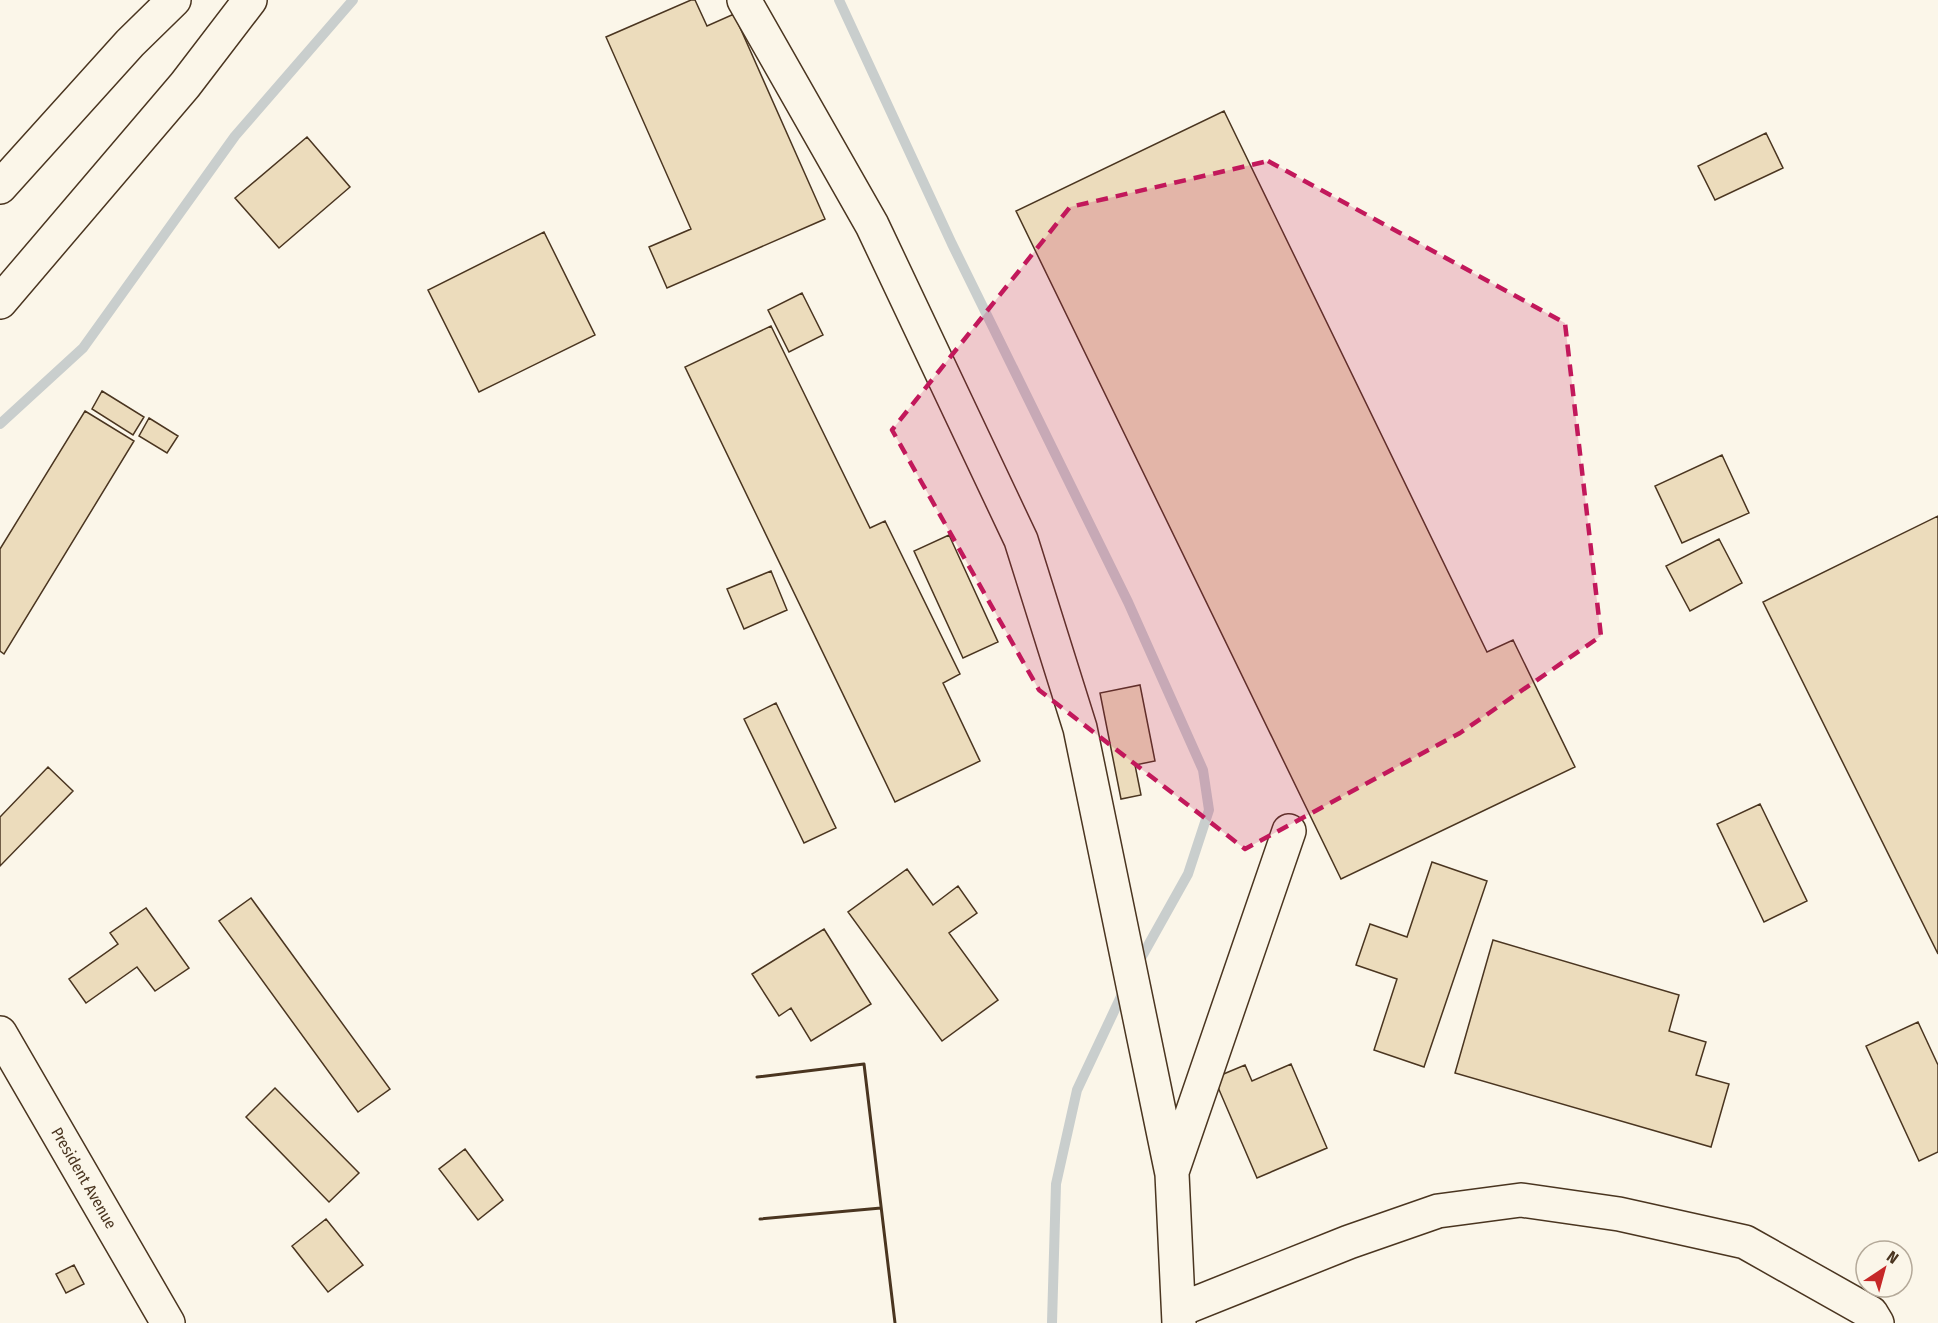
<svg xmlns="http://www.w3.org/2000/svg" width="1938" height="1323" font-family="'Fira Sans Condensed',sans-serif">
  <rect width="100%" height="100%" fill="#fbf6e9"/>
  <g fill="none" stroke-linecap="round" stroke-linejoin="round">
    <!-- stream -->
    <path stroke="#c9cecd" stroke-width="10" d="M 839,0 L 952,244 L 1128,602 L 1203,770 L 1209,810 L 1188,874 L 1136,967
      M 0,424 L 83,348 L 235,136 L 353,0
      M 1052,1323 L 1056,1184 L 1077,1090 L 1125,988"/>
  </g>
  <!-- building -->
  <path fill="#ecdcbc" stroke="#4a3520" stroke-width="1.5" d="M 691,0 L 695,0 L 707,26 L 734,14 L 825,219 L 667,288 L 649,247 L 691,229 L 606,37 Z
    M 1224,111 L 1487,652 L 1513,640 L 1575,767 L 1341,879 L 1016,211 Z
    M 1766,133 L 1783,168 L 1715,200 L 1698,166 Z
    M 307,137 L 350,187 L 279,248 L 235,198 Z
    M 544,232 L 595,335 L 479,392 L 428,290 Z
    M 802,293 L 823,335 L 789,352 L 768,310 Z
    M 771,326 L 870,528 L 885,521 L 960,674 L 943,683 L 980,761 L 895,802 L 685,367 Z
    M 102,391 L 144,417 L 133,435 L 92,409 Z
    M 85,411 L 134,441 L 4,654 L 0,651 L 0,549 Z
    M 149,418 L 178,436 L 167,453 L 139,436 Z
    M 1722,455 L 1749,513 L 1682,543 L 1655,486 Z
    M 1938,516 L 1938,954 L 1763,602 Z
    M 949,535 L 998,642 L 963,658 L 914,551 Z
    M 1719,539 L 1742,583 L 1690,611 L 1666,566 Z
    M 771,571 L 787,610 L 744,629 L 727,589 Z
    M 1140,685 L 1155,761 L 1135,765 L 1141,795 L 1121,799 L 1100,693 Z
    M 776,703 L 836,828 L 804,843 L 744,719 Z
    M 48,767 L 73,791 L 0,866 L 0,817 Z
    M 1760,804 L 1807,901 L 1764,922 L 1717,824 Z
    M 1432,862 L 1487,881 L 1424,1067 L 1374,1050 L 1397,979 L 1356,965 L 1370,924 L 1407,937 Z
    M 907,869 L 933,905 L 958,886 L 977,913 L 949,933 L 998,1000 L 942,1041 L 848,912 Z
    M 251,898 L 390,1089 L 358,1112 L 219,921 Z
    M 146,908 L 189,968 L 155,991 L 137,967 L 86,1003 L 69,979 L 118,944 L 110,933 Z
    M 824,929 L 871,1004 L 811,1041 L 791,1008 L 779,1016 L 752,974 Z
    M 1493,940 L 1679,995 L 1669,1031 L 1706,1042 L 1696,1075 L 1729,1084 L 1711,1147 L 1455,1073 Z
    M 1918,1022 L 1938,1065 L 1938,1152 L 1919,1161 L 1866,1046 Z
    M 1291,1064 L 1327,1148 L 1257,1178 L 1214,1078 L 1245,1065 L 1252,1081 Z
    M 275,1088 L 359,1173 L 329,1202 L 246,1117 Z
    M 465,1149 L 503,1200 L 478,1220 L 439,1169 Z
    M 326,1219 L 363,1265 L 328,1292 L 292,1246 Z
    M 74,1265 L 84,1284 L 66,1293 L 56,1274 Z"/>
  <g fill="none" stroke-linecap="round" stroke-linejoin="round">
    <defs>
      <path id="minor" d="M 744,0 L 872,225 L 1021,540 L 1080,728 L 1172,1174 L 1179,1323
        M 0,1033 L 168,1323
        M 1172,1172 L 1289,831
        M 1179,1310 L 1349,1242 L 1438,1211 L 1521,1200 L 1619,1214 L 1745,1242 L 1871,1313 L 1877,1323"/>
      <path id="highway" d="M 0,187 L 130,43 L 174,0
        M 0,302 L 185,85 L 250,0"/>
    </defs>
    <!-- minor casing -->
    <use href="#minor" stroke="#4a3520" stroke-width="36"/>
    <!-- highway casing -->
    <use href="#highway" stroke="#4a3520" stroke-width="36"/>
    <!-- minor -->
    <use href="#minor" stroke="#fbf6e9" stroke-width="33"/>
    <!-- highway -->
    <use href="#highway" stroke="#fbf6e9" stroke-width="33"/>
    <!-- wall -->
    <path stroke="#4a3520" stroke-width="3" d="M 757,1077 L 864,1064 L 895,1323
      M 760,1219 L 881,1208"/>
  </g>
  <!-- marked area -->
  <path fill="#c2185b" fill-opacity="0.2" stroke="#c2185b" stroke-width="4.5" stroke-dasharray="12 8" stroke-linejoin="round" d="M 1268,161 L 1565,323 L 1601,636 L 1460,733 L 1245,849 L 1039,690 L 892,430 L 1070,207 Z"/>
  <g text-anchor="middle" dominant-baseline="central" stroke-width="4.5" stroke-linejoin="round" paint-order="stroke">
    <!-- street labels -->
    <g font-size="16" fill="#4a3520" stroke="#fbf6e9">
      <text transform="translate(84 1178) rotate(60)">President Avenue</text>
    </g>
  </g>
  <!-- north arrow -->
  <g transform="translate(1884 1269) rotate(36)"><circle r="28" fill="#fbf6e9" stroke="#b4a999" stroke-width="1.5"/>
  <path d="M0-4.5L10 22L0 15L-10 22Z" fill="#c62828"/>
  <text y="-9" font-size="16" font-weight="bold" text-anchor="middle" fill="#4a3520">N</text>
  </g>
</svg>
